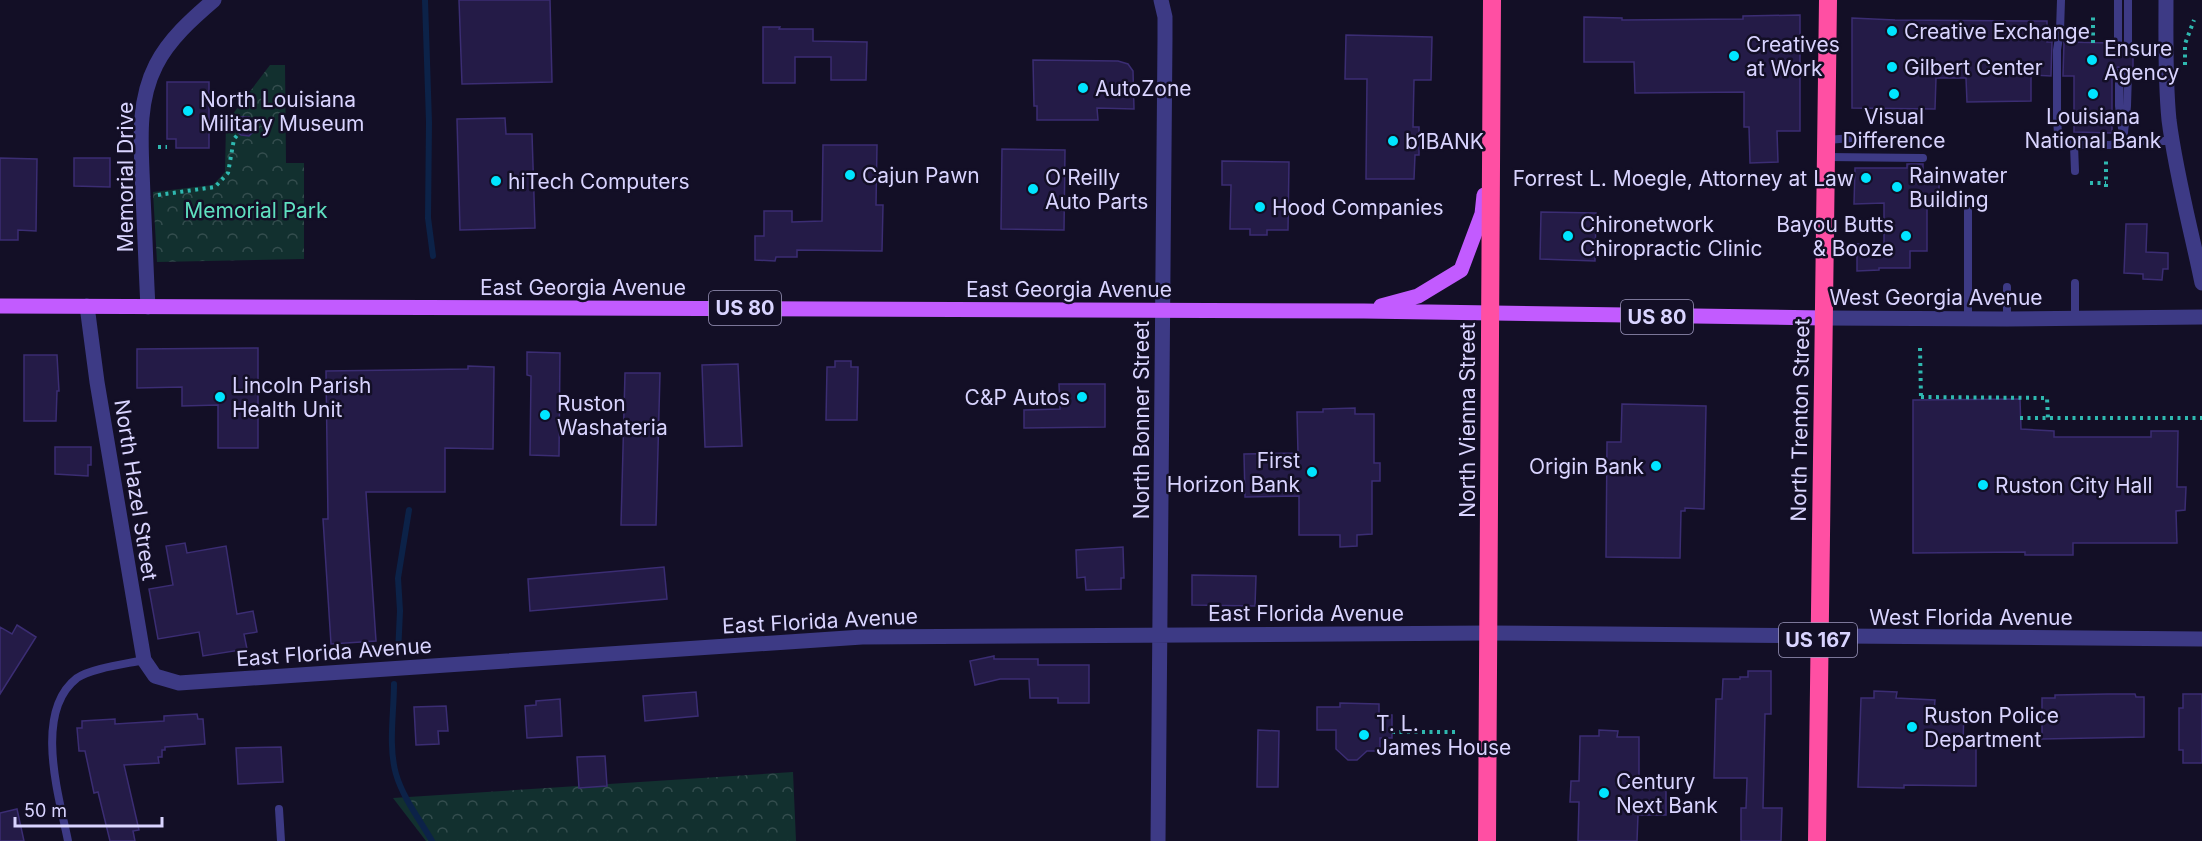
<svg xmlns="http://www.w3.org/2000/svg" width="2202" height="841" font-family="Inter,sans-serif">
  <defs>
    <pattern id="forest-crowns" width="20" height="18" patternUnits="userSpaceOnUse" patternTransform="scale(1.5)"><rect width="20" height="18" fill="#12302f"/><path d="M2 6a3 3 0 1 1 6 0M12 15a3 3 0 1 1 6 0" fill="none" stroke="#344d4e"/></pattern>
  </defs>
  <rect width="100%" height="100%" fill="#130f26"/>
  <!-- forest -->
  <path fill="url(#forest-crowns)" d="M 270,65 L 285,65 L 286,163 L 304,163 L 304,259 L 157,262 L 153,192 L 213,185 L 225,172 L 226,123 Z
    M 793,772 L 796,841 L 426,841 L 393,798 Z"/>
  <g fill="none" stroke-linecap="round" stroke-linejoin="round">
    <!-- stream -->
    <path stroke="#0c2248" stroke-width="6" d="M 425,0 L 429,122 L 428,218 L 433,256
      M 398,654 L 400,611 L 398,578 L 409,510
      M 394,684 C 394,712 388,746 396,774 C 403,798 420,820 432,841"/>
  </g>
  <!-- building -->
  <path fill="#241b47" stroke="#3b2d73" stroke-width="1.5" d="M 459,0 L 550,0 L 552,82 L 462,84 Z
    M 1800,15 L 1800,131 L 1777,131 L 1778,162 L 1750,163 L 1749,127 L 1744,127 L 1744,92 L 1635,93 L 1634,62 L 1584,62 L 1584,17 L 1622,18 L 1622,20 L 1743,19 L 1743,16 Z
    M 1852,18 L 1895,20 L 2047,21 L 2047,42 L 2052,42 L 2051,76 L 2031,75 L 2031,101 L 1967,102 L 1966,78 L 1936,78 L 1935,109 L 1852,108 Z
    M 763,27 L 780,27 L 779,29 L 813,29 L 813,41 L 867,42 L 866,80 L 831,80 L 831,57 L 795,57 L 795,83 L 763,83 Z
    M 1346,35 L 1432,37 L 1431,80 L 1414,80 L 1413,127 L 1419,127 L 1419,155 L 1415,155 L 1414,179 L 1366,179 L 1367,79 L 1345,79 Z
    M 2064,42 L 2112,43 L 2113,48 L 2117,51 L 2123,48 L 2129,51 L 2133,48 L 2133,70 L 2129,67 L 2123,69 L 2118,67 L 2112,73 L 2112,133 L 2074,132 L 2074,76 L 2063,76 Z
    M 1033,60 L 1118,61 L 1128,64 L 1133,71 L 1134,109 L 1097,108 L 1098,120 L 1037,120 L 1037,106 L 1034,106 Z
    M 167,82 L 209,82 L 209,148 L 176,148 L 176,139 L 167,139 Z
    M 241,117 L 249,117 L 255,123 L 255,130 L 249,136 L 241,135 L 231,127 Z
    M 505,118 L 506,134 L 532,134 L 535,228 L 460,230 L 457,119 Z
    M 823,145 L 877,145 L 876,205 L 883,205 L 882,251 L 797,250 L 797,257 L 776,257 L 775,261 L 755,260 L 755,236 L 764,236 L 764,211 L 792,211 L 792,222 L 822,221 Z
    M 1002,149 L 1065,150 L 1064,230 L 1001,229 Z
    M 0,158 L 37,159 L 36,231 L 18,230 L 18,240 L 0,240 Z
    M 74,158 L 110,158 L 110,187 L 74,186 Z
    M 1222,161 L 1289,162 L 1288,230 L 1267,230 L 1267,235 L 1250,235 L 1250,229 L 1230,229 L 1231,185 L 1222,185 Z
    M 1907,164 L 1923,164 L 1923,173 L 1939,173 L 1939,201 L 1927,201 L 1927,251 L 1910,251 L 1910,268 L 1879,268 L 1879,270 L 1857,271 L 1857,244 L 1884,244 L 1884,203 L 1854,204 L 1855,168 L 1907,168 Z
    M 1541,212 L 1596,213 L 1595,261 L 1540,259 Z
    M 2126,224 L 2147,224 L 2146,252 L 2168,253 L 2168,269 L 2163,269 L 2162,280 L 2143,279 L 2143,274 L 2124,273 Z
    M 258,348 L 258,448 L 218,448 L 218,405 L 182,406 L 182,387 L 137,388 L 137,349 Z
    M 527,352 L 560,353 L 559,456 L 530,455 L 531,376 L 527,375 Z
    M 24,355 L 57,355 L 59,391 L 57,391 L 56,421 L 24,421 Z
    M 835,361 L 851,361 L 851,367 L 858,367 L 857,420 L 826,420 L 827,367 L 835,367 Z
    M 738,364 L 742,446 L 705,447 L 702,365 Z
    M 468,366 L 494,367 L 493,449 L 445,448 L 445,492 L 366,492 L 376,641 L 331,644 L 323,519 L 328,519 L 326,371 L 468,369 Z
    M 625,373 L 660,373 L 656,525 L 621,525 Z
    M 1059,384 L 1105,384 L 1105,427 L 1024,428 L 1024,410 L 1060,409 Z
    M 2020,399 L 2021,429 L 2054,431 L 2054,437 L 2151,437 L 2151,431 L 2178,431 L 2177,487 L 2186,487 L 2185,510 L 2176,511 L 2177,543 L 2073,543 L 2073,555 L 2025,555 L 2025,552 L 1913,553 L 1913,400 Z
    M 1622,404 L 1706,406 L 1704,509 L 1685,508 L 1685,511 L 1681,511 L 1680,558 L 1606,557 L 1607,442 L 1621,442 Z
    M 1355,408 L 1355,414 L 1374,414 L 1374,463 L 1380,463 L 1380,481 L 1372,481 L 1372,534 L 1357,535 L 1357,546 L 1340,547 L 1340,535 L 1299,535 L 1299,496 L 1245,497 L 1244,454 L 1298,453 L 1297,412 L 1323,412 L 1323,409 Z
    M 55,447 L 91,447 L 91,465 L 88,465 L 88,476 L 55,474 Z
    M 185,543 L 187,553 L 226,546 L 237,614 L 253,611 L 257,632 L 244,634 L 247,649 L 203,656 L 199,632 L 158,639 L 149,589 L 173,585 L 166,546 Z
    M 1123,547 L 1124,578 L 1121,578 L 1121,589 L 1086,590 L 1085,577 L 1077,578 L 1076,550 Z
    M 664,567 L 667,599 L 530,611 L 528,579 Z
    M 1192,575 L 1256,576 L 1255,606 L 1192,605 Z
    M 17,625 L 36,637 L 0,694 L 0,627 L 12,634 Z
    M 994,656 L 994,659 L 1038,659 L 1038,665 L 1089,665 L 1089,703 L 1058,703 L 1058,698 L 1030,698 L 1029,679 L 1000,679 L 975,685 L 970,661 Z
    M 1748,671 L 1771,671 L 1771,714 L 1765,714 L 1763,808 L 1782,808 L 1781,841 L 1741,841 L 1741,808 L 1746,808 L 1747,778 L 1714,778 L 1716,699 L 1722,699 L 1723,679 L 1740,679 L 1740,677 L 1748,677 Z
    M 1874,691 L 1897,692 L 1896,698 L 1935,700 L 1934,712 L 1964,712 L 1963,743 L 1976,743 L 1976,786 L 1904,785 L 1904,788 L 1858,787 L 1861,698 L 1874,698 Z
    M 696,692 L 698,716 L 645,721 L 643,696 Z
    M 2108,694 L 2135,694 L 2136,697 L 2144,697 L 2144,737 L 2042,739 L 2042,698 L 2055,698 L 2055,695 Z
    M 2183,694 L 2202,694 L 2202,763 L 2183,763 L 2183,750 L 2179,750 L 2179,708 L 2183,708 Z
    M 560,699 L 562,736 L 527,738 L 525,706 L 536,705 L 536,701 Z
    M 1340,703 L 1379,704 L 1379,715 L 1392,715 L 1392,738 L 1380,738 L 1380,751 L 1367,751 L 1357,760 L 1348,760 L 1336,749 L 1336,730 L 1317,730 L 1317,707 L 1340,707 Z
    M 446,706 L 448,731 L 438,731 L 439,744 L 416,745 L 414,707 Z
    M 197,714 L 198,719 L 203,719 L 205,744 L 165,747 L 165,750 L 162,750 L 162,757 L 158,757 L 159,763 L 124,765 L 139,830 L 133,831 L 135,841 L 110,841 L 98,792 L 94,793 L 85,751 L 79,751 L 77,728 L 82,728 L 82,721 L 115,719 L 115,724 L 164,721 L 164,716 Z
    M 1258,730 L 1279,731 L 1278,787 L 1257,787 Z
    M 1599,730 L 1618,731 L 1617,737 L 1639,737 L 1639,784 L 1666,784 L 1666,815 L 1638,815 L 1637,841 L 1578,841 L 1579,802 L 1570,802 L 1571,781 L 1579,781 L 1580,736 L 1599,736 Z
    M 281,747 L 283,782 L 238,784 L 236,748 Z
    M 605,756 L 607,786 L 579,788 L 577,757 Z
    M 17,809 L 24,841 L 0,841 L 0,813 Z"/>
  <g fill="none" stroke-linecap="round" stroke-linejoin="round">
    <!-- path -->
    <path stroke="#2fb8b0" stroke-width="4" stroke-dasharray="3 4.5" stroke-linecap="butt" d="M 2093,43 L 2093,17
      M 2185,65 L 2185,44 L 2194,20
      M 158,147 L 167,147
      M 2090,183 L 2106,183
      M 2106,187 L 2106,158
      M 158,195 L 215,187 L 228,173 L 234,139 L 239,133
      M 1920,348 L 1921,398
      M 1921,397 L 2047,398 L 2048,418
      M 2020,418 L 2202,418
      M 1392,732 L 1456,732"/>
    <!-- lane -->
    <path stroke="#3d3a85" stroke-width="8" d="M 2061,0 L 2060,31 L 2057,50 L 2057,120 L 2058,133 L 2061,139 L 2067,143 L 2074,145 L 2110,145 L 2123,141 L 2172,141
      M 2118,0 L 2118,45
      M 2128,0 L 2128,45
      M 2119,73 L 2119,106 L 2122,128
      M 1827,140 L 1852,138
      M 2123,141 L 2127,106 L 2128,73
      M 2074,145 L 2075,171
      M 1827,157 L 1923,158
      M 1968,211 L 1968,319
      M 2075,317 L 2075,283
      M 2007,319 L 2007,287
      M 279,809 L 281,841
      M 68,841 C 59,796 33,712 77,678 C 92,668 126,664 144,660"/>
    <!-- street -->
    <path stroke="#3d3a85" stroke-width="15" d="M 2166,0 C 2166,40 2165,80 2169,120 C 2176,175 2191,229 2202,283
      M 87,306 L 97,382 L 144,660 L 155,676 L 179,683 L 862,637 L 1489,633 L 2202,639
      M 148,307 C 146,271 145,234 143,197 C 142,152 135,106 156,65 C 169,39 193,18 214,0
      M 1824,318 L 2007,319 L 2202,317
      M 1158,841 L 1165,38 L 1165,17 L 1161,0"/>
    <!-- primary -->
    <path stroke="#c25bff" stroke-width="15" d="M 0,306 L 1364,311 L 1824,318
      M 1381,306 L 1418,296 L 1461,270 L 1482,214 L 1484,195"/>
    <!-- highway -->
    <path stroke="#ff4fa3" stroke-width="18" d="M 1487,841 L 1492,0
      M 1817,841 L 1828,0"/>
  </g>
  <!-- markers -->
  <g fill="#00e5ff" stroke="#130f26" stroke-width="2">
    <circle cx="1892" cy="31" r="6"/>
    <circle cx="1734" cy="56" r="6"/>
    <circle cx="2092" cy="60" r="6"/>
    <circle cx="1892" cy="67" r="6"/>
    <circle cx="1083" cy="88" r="6"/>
    <circle cx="1894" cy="94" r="6"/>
    <circle cx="2093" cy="94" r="6"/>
    <circle cx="188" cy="111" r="6"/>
    <circle cx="1393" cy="141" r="6"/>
    <circle cx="850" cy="175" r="6"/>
    <circle cx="1866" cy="178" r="6"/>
    <circle cx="496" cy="181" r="6"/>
    <circle cx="1897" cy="187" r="6"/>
    <circle cx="1033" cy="189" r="6"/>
    <circle cx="1260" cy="207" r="6"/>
    <circle cx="1568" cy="236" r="6"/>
    <circle cx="1906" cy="236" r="6"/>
    <circle cx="220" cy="397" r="6"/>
    <circle cx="1082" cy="397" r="6"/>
    <circle cx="545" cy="415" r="6"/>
    <circle cx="1656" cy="466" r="6"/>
    <circle cx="1312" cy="472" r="6"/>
    <circle cx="1983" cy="485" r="6"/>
    <circle cx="1912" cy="727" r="6"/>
    <circle cx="1364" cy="735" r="6"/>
    <circle cx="1604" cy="793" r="6"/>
  </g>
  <g text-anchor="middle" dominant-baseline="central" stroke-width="5" stroke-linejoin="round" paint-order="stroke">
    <!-- shield labels -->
    <g fill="#130f26" stroke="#9e99be" stroke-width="1.5">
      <rect x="709" y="291" width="72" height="34" rx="4.5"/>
      <rect x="1621" y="300" width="72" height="34" rx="4.5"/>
      <rect x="1779" y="623" width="78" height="34" rx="4.5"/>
    </g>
    <g font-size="20" font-weight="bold" fill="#d9d4ff">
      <text x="745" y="308">US 80</text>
      <text x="1657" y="317">US 80</text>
      <text x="1818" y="640">US 167</text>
    </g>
    <!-- poi labels -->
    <g font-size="21" fill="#d9d4ff" stroke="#130f26" text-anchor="start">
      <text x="1904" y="31">Creative Exchange</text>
      <text x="1746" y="44">Creatives<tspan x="1746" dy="24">at Work</tspan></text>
      <text x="2104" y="48">Ensure<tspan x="2104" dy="24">Agency</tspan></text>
      <text x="1904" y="67">Gilbert Center</text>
      <text x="1095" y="88">AutoZone</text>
      <text x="200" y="99">North Louisiana<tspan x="200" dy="24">Military Museum</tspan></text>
      <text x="1894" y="116" text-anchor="middle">Visual<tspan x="1894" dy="24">Difference</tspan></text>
      <text x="2093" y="116" text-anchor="middle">Louisiana<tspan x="2093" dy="24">National Bank</tspan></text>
      <text x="1405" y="141">b1BANK</text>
      <text x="862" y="175">Cajun Pawn</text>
      <text x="1909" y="175">Rainwater<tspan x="1909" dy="24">Building</tspan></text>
      <text x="1045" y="177">O'Reilly<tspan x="1045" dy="24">Auto Parts</tspan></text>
      <text x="1854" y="178" text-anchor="end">Forrest L. Moegle, Attorney at Law</text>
      <text x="508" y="181">hiTech Computers</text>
      <text x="1272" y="207">Hood Companies</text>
      <text x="1580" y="224">Chironetwork<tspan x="1580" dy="24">Chiropractic Clinic</tspan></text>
      <text x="1894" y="224" text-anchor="end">Bayou Butts<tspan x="1894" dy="24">&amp; Booze</tspan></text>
      <text x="232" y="385">Lincoln Parish<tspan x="232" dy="24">Health Unit</tspan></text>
      <text x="1070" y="397" text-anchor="end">C&amp;P Autos</text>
      <text x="557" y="403">Ruston<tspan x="557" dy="24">Washateria</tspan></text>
      <text x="1300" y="460" text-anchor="end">First<tspan x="1300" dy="24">Horizon Bank</tspan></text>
      <text x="1644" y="466" text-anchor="end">Origin Bank</text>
      <text x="1995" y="485">Ruston City Hall</text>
      <text x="1924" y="715">Ruston Police<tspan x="1924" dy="24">Department</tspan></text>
      <text x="1376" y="723">T. L.<tspan x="1376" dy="24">James House</tspan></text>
      <text x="1616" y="781">Century<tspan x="1616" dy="24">Next Bank</tspan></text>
    </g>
    <!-- street labels -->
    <g font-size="21" fill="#d9d4ff" stroke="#130f26">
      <text transform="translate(125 177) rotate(-90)">Memorial Drive</text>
      <text x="583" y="287">East Georgia Avenue</text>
      <text x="1069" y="289">East Georgia Avenue</text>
      <text x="1936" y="297">West Georgia Avenue</text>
      <text transform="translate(1141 420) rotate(-90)">North Bonner Street</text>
      <text transform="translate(1467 420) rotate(-90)">North Vienna Street</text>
      <text transform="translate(1800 420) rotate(-89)">North Trenton Street</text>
      <text transform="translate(136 490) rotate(81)">North Hazel Street</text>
      <text x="1306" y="613">East Florida Avenue</text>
      <text x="1971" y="617">West Florida Avenue</text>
      <text transform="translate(820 621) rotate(-3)">East Florida Avenue</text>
      <text transform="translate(334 652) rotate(-4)">East Florida Avenue</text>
    </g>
    <!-- park labels -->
    <g font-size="21" fill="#5fe0c0" stroke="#130f26">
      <text x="256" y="210">Memorial Park</text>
    </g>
  </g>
  <!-- scale -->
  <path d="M15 817v9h147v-9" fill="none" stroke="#d9d4ff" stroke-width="3"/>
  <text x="24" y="817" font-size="18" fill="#d9d4ff" stroke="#130f26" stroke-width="4.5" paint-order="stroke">50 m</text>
</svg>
